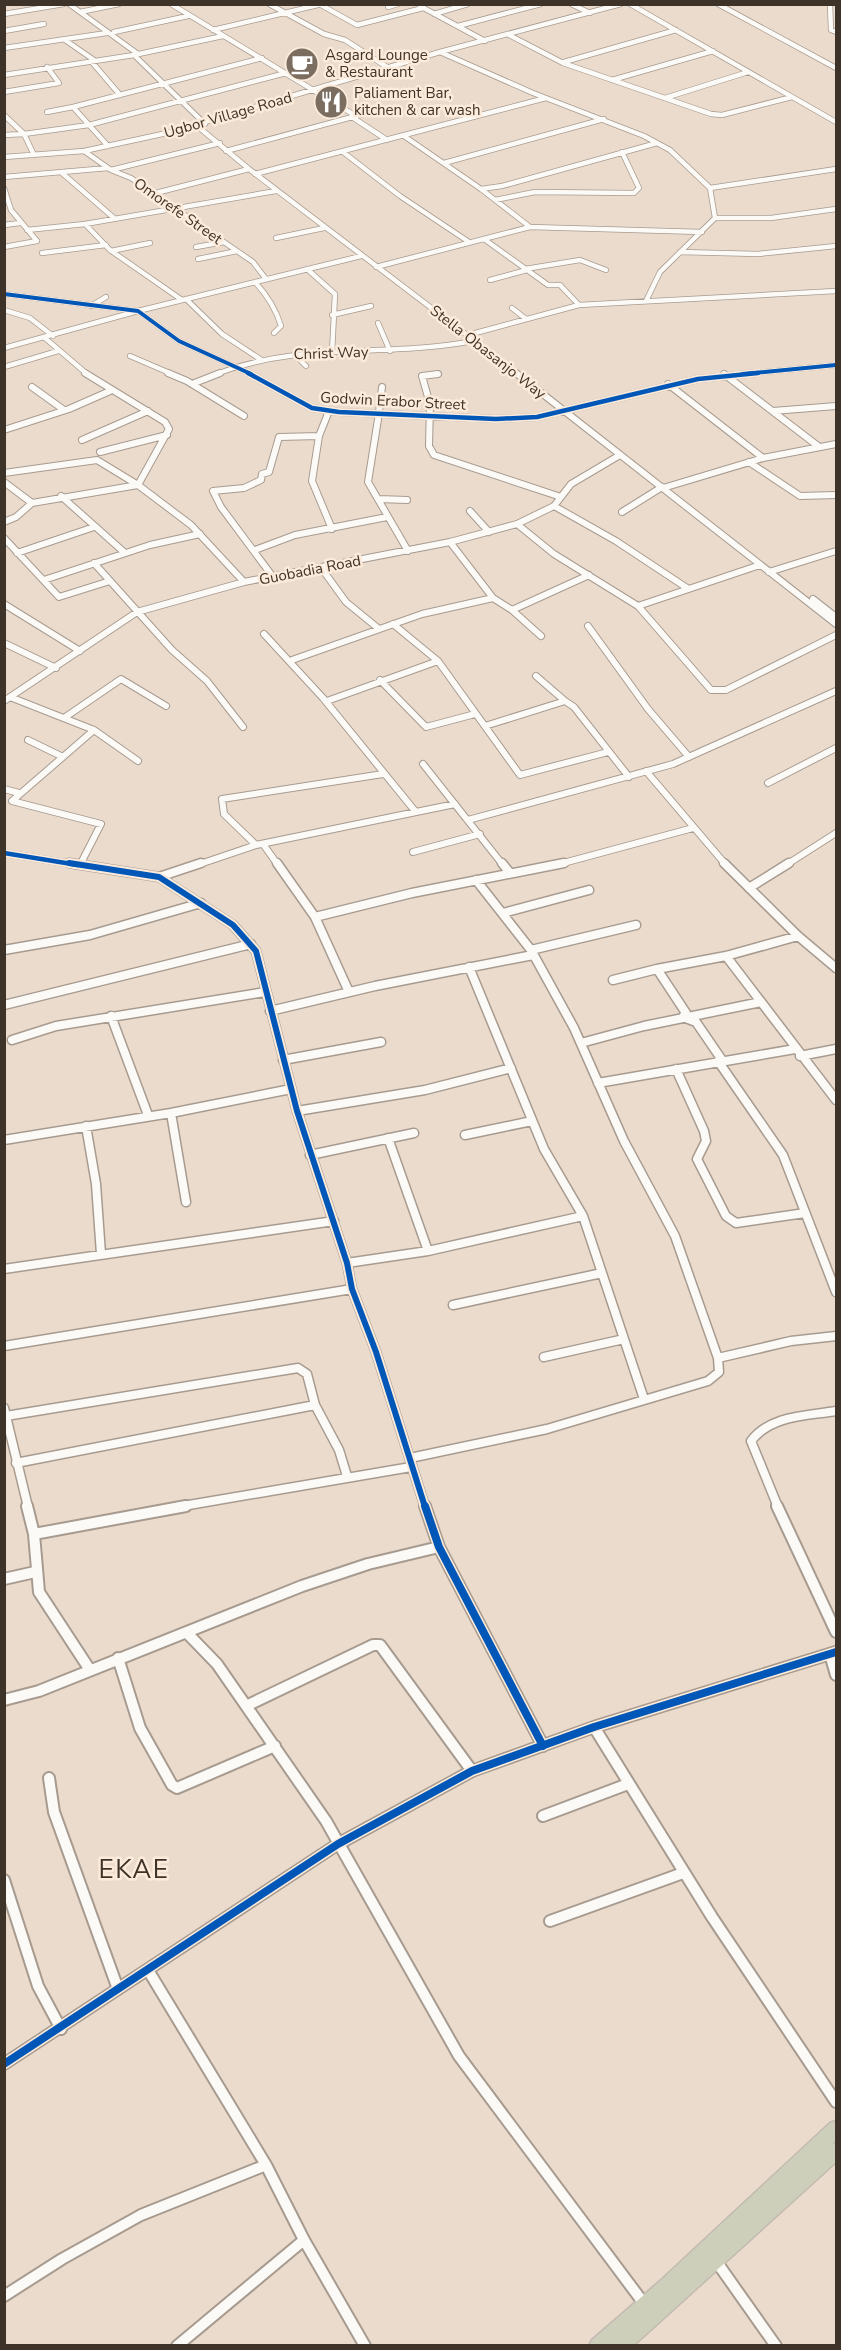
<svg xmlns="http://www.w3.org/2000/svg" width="841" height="2350" font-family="'Nunito Sans',sans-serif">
  <rect width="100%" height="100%" fill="#ebdbcc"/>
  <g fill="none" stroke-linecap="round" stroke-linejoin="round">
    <defs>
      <path id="minor-far3" d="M 69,4 L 138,54
        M 171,4 L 356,116 L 226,151
        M 269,4 L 324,34 L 345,40 L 387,67
        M 571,4 L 590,13
        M 630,4 L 836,122
        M 718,4 L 836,68
        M 830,4 L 831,30 L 836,32
        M 321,5 L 357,25 L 423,8
        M 420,6 L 485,41
        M 388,7 L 398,4
        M 80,12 L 119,4
        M 4,14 L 64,4
        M 434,14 L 468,4
        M 458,26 L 541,4
        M 213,30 L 322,4
        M 4,31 L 44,24
        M 114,32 L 188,16
        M 509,35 L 563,63 L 711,114 L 722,115 L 792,97
        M 65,40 L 94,60
        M 4,48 L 107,33
        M 440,52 L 533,93 L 644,136 L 670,150 L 710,188 L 715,218 L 660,272 L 646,301
        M 134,55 L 205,124
        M 91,61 L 120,95
        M 564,62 L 676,30
        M 4,75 L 134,55 L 223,36
        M 612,80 L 713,51
        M 4,92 L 59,83 L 47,67
        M 665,98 L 748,72
        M 47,112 L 73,107
        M 4,115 L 24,134 L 89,125 L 286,73
        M 356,116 L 375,111
        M 352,117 L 387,140
        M 196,125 L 249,169 L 518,374
        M 4,135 L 24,134 L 34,155
        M 404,136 L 481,189 L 530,227
        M 108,146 L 73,107 L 262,58
        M 84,151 L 111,170 L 131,178 L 253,262 L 266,279
        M 343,152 L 400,196 L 469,242
        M 4,157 L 84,151 L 167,133 L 440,52 L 621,4
        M 444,163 L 604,119
        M 111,170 L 220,143
        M 62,173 L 114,218
        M 255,174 L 546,98
        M 4,177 L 108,168
        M 4,188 L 11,210 L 37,241 L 4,247
        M 710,188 L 836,169
        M 481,189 L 502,186 L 657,143
        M 152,194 L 249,169
        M 495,200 L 535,192 L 634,193 L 639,188 L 622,152
        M 715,218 L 771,218 L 836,209
        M 85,224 L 110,250 L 182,300
        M 4,225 L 20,223
        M 27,230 L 85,224 L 276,191
        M 276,238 L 324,228
        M 484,239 L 548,285 L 560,285 L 579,305
        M 196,247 L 224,242
        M 111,251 L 150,243
        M 680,252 L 758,254 L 836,246
        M 42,253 L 106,245
        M 198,259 L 237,251
        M 376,267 L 530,227 L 702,232
        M 307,269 L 335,294 L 332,353
        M 525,269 L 580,260 L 606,270
        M 490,280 L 527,270
        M 255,282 C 267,295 276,309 281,326 L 274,333
        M 4,294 L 138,311 L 179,341 L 251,374
        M 186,299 L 222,334 L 260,359
        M 91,306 L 106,297
        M 512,308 L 526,319
        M 4,310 L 30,318 L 53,336
        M 332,315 L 371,306
        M 378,323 L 390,351
        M 468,335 L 579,305 L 836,291
        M 45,338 L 87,374
        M 4,348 L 138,311 L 361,256
        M 294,354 L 306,366
        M 130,356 L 172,374
        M 4,367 L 58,351
        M 216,374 C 302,341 385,358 473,341
        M 435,374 L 438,374
        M 743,374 L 836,365"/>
      <path id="minor-far2" d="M 168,373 L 187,381 L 244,416
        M 248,373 L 312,408 L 339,412 L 496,419 L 537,417 L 698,379 L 758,373
        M 516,373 L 836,624
        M 438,374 L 422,376 L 430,404 L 429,446 L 434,455 L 561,497
        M 724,374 L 818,446
        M 192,384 L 220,373
        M 668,384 L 763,458
        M 32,387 L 64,410
        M 329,411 L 319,436 L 312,481 L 332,529
        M 773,411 L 836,406
        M 379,412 L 382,387
        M 379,413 L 368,482 L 408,551
        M 4,430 L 69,409 L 110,391
        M 82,440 L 148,411
        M 100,452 L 167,435
        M 749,462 L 800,496 L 836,495
        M 4,473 L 97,460 L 138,485 L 169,429 L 165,422 L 85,373
        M 4,482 L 32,503 L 16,517 L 4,522
        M 663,488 L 763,458 L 836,444
        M 61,496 L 125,553
        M 379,499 L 407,500
        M 32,503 L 138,485 L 191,525 L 244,582
        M 554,506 L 616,541 L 687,588
        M 470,511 L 489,532
        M 622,512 L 662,487
        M 517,524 L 554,554 L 638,606
        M 4,538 L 59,597 L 110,581
        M 450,542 L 493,598 L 512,610 L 541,636
        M 255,550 L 295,535 L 387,517
        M 17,553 L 94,527
        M 94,563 L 172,650 L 207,681 L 243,727
        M 760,565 L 638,606 L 711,690 L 726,690 L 836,635
        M 322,569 L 346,602 L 379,629
        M 769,572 L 836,551
        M 273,577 L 221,507 L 213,491 L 244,488 L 261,480 L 262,474 L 269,472 L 279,437 L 319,436
        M 44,580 L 150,545 L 200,534
        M 813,599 L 836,617
        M 4,604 L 80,651
        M 512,610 L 589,575
        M 393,624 L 438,661 L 520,775 L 608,752
        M 588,626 L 648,709 L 689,757
        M 264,634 L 323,698 L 415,811
        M 4,643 L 56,668
        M 292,660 L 422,614 L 493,598
        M 536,676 L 565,701
        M 380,680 L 426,727 L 475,714
        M 10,697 L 94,730 L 12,801 L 101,824 L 81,863
        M 4,701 L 137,612 L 244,582 L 450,542 L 517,524 L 554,506 L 571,484 L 620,455
        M 327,701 L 438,661
        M 64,718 L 121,679 L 166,706
        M 485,726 L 565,701 L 574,707 L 629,777
        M 94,730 L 138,761
        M 28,740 L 63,757
        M 423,764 L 503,865
        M 646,771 L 726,865
        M 768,783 L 836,748
        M 4,789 L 19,793
        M 468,820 L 673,764 L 836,691
        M 263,844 L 278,865
        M 256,845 L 224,814 L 222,799 L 383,774
        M 413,852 L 480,834
        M 4,853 L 78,865
        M 197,865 L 256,845 L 455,804
        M 556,865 L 693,828
        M 786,865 L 836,833"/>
      <path id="minor-far1" d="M 69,863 L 159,877 L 233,925 L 256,951 L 297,1111 L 347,1263 L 352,1289 L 376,1352 L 425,1507
        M 277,863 L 315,917
        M 502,863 L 510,873
        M 724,863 L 798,936 L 836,968
        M 159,877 L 201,863
        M 476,880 L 531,950 L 574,1028 L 624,1141 L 675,1236 L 718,1358
        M 749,888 L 789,863
        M 503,913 L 589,890
        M 4,950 L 90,935 L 201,903
        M 531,950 L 636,925
        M 726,956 L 836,1100
        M 469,967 L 544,1149 L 583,1216 L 644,1399
        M 613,980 L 657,969
        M 349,992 L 315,917 L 412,893 L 564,863
        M 4,1005 L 251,944
        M 270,1011 L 375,986 L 533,955
        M 111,1016 L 148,1115
        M 12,1040 L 56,1026 L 265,992
        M 581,1043 L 644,1026 L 761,1002
        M 800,1056 L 836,1049
        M 283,1060 L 381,1042
        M 722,1060 L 696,1022 L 683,1017 L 686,1013 L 657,969 L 726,956 L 798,936
        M 718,1061 L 783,1155 L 836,1292
        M 676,1069 L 704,1131 L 706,1141 L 697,1159 L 726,1216 L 736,1223 L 805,1213
        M 598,1083 L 795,1049
        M 297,1111 L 425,1090 L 511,1068
        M 171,1113 L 186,1202
        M 86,1126 L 96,1184 L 101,1254
        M 465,1135 L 532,1121
        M 388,1138 L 428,1251
        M 4,1140 L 171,1113 L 291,1089
        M 310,1155 L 414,1133
        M 347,1263 L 428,1251 L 583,1216
        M 4,1269 L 334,1221
        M 453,1305 L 602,1273
        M 4,1346 L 352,1289
        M 544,1357 L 624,1339
        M 4,1408 L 28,1507
        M 6,1416 L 298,1368 L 307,1374 L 315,1405 L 339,1450 L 347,1476
        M 410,1458 L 547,1429 L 708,1381 L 719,1372 L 718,1358 L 791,1341 L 836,1336
        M 16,1463 L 315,1405
        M 177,1507 L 411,1467
        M 778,1507 L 751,1441 C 771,1415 806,1416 836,1411"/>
      <path id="minor" d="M 27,1506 L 34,1534 L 39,1592 L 90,1670
        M 425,1506 L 439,1547 L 543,1746
        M 777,1506 L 836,1632
        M 34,1534 L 186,1506
        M 4,1579 L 35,1572
        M 187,1633 L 217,1664 L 326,1821 L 459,2056 L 645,2305
        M 830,1654 L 836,1675
        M 118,1658 L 140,1728 L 172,1785 L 177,1788 L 275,1746
        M 4,1700 L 39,1691 L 302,1586 L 368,1564 L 439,1547
        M 246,1706 L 373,1645 L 380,1645 L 472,1771
        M 594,1727 L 712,1917 L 836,2102
        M 49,1778 L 54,1812 L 118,1989
        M 543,1816 L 628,1784
        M 4,1880 L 38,1986 L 61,2029
        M 550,1921 L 683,1873
        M 148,1970 L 266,2165 L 304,2240 L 365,2346
        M 4,2064 L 338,1844 L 472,1771 L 594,1727 L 836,1652
        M 716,2261 L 776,2346
        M 4,2296 L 62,2259 L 141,2215 L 266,2165
        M 177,2346 L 304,2240"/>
      <path id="highway" d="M 836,2121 L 836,2140 L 832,2144 L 836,2143 L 836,2162 L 633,2346 L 589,2346 L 592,2340 L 660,2281 L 830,2123 Z"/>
    </defs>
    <!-- minor-far3 casing -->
    <use href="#minor-far3" stroke="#a79b90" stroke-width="6"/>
    <!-- minor-far2 casing -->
    <use href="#minor-far2" stroke="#a79b90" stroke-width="8"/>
    <!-- minor-far1 casing -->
    <use href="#minor-far1" stroke="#a79b90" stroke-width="11"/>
    <!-- minor casing -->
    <use href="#minor" stroke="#a79b90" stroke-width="14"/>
    <!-- highway casing -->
    <use href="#highway" stroke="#c2bab2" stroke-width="3"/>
    <!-- minor-far3 -->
    <use href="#minor-far3" stroke="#fcfaf7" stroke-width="4.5"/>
    <!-- minor-far2 -->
    <use href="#minor-far2" stroke="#fcfaf7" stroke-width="6"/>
    <!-- minor-far1 -->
    <use href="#minor-far1" stroke="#fcfaf7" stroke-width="8"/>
    <!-- minor -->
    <use href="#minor" stroke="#fcfaf7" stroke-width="10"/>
    <!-- highway -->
    <use href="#highway" fill="#cecfbb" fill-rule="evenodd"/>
    <defs>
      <path id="cycleway-far3" d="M 4,294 L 138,311 L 179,341 L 251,374
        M 743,374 L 836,365"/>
      <path id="cycleway-far2" d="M 248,373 L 312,408 L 339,412 L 496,419 L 537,417 L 698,379 L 758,373
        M 4,853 L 78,865"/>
      <path id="cycleway-far1" d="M 69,863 L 159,877 L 233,925 L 256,951 L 297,1111 L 347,1263 L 352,1289 L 376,1352 L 425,1507"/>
      <path id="cycleway" d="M 425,1506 L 439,1547 L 543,1746
        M 4,2064 L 338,1844 L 472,1771 L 594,1727 L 836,1652"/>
    </defs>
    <!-- cycleway-far3 casing -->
    <use href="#cycleway-far3" stroke="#fcebda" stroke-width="6"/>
    <!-- cycleway-far2 casing -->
    <use href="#cycleway-far2" stroke="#fcebda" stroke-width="8"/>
    <!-- cycleway-far1 casing -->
    <use href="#cycleway-far1" stroke="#fcebda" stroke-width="10"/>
    <!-- cycleway casing -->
    <use href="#cycleway" stroke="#fcebda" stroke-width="11"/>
    <!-- cycleway-far3 -->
    <use href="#cycleway-far3" stroke="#0057b8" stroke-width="4"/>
    <!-- cycleway-far2 -->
    <use href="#cycleway-far2" stroke="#0057b8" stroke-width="4.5"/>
    <!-- cycleway-far1 -->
    <use href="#cycleway-far1" stroke="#0057b8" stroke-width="6"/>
    <!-- cycleway -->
    <use href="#cycleway" stroke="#0057b8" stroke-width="8"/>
  </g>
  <!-- icons -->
  <defs>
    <symbol id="cafe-disc" viewBox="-11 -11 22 22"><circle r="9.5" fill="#7b6e61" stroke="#fcebda"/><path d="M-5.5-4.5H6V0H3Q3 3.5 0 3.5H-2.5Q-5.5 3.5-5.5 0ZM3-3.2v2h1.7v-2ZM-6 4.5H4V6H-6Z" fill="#fff"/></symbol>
    <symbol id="restaurant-disc" viewBox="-11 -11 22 22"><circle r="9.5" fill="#7b6e61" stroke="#fcebda"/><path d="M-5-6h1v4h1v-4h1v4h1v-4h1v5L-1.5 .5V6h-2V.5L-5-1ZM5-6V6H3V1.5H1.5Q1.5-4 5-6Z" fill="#fff"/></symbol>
  </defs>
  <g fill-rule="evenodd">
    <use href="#cafe-disc" x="283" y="45" width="38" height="38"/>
    <use href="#restaurant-disc" x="312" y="83" width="38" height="38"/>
  </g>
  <g text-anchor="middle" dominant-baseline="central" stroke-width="5" stroke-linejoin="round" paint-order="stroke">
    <!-- far-poi labels -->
    <g font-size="15" fill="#3e3328" stroke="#fcebda" text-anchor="start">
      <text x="325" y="55">Asgard Lounge<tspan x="325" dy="17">&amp; Restaurant</tspan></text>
      <text x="354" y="93">Paliament Bar,<tspan x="354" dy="17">kitchen &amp; car wash</tspan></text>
    </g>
    <!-- far-street labels -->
    <g font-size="15" fill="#3e3328" stroke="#fcebda">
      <text transform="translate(228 115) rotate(-16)">Ugbor Village Road</text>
      <text transform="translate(178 211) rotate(35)">Omorefe Street</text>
      <text transform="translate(488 352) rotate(38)">Stella Obasanjo Way</text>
      <text transform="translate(331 353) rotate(-2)">Christ Way</text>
      <text transform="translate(393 401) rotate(3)">Godwin Erabor Street</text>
      <text transform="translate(310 570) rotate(-11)">Guobadia Road</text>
    </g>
    <!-- near-quarter labels -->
    <g font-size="26" letter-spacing="1.5" fill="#3e3328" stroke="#fcebda">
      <text x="134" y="1869">EKAE</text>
    </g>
  </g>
  <!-- border -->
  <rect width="841" height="2350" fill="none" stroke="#3e3328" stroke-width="12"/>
</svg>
